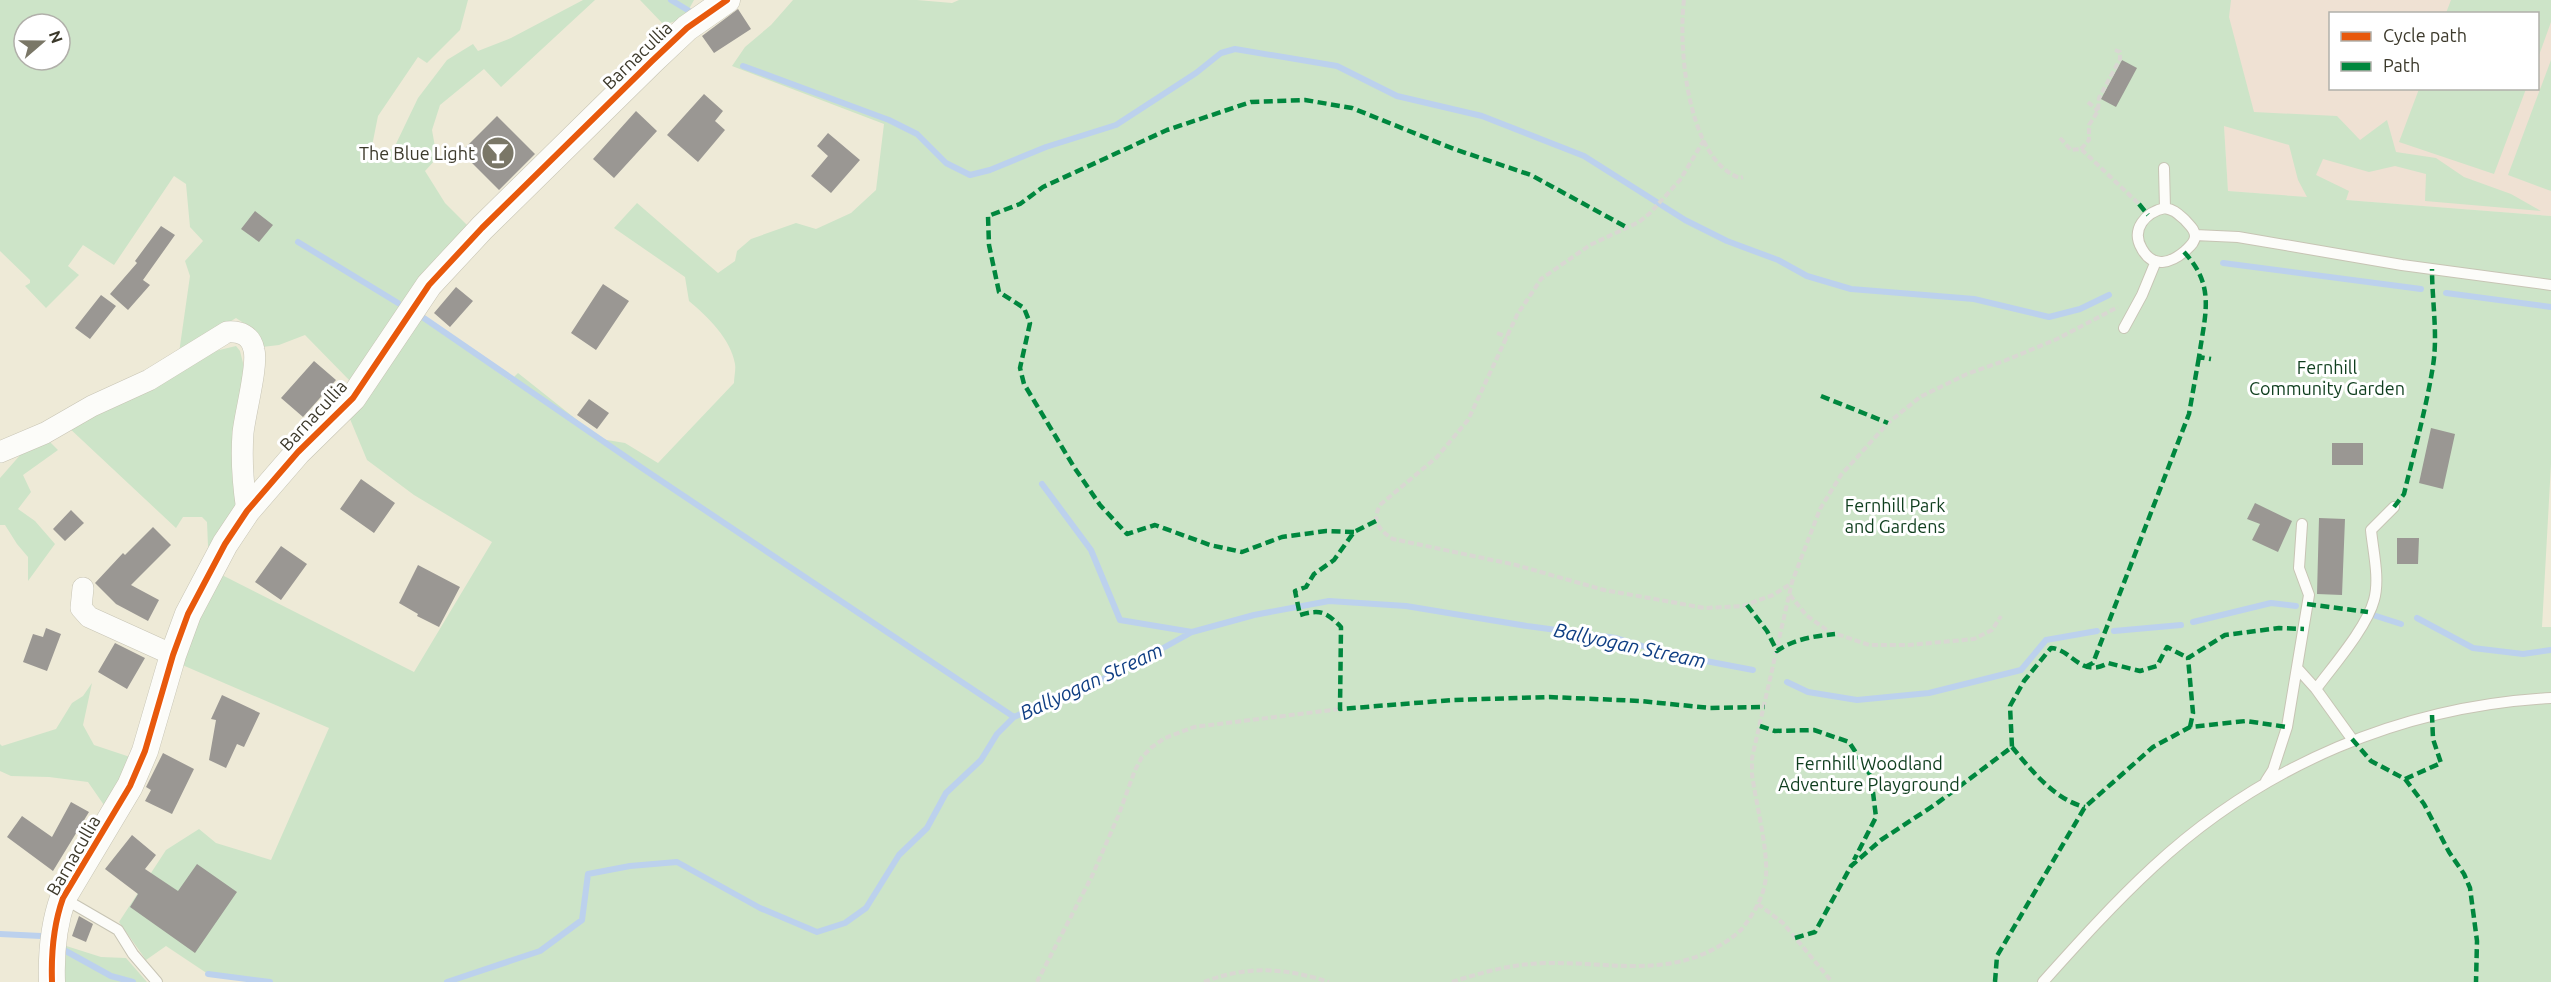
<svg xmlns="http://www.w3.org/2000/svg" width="2551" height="982" font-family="Ubuntu,sans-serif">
  <rect width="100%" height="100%" fill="#eeead7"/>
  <!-- education -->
  <path fill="#efe1d3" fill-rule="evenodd" d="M 2223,0 L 2551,0 L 2551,216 L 2228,191 L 2224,126 ZM 2330,14 L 2538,14 L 2538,88 L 2330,88 Z"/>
  <!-- green -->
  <path fill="#cde4c8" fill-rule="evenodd" d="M 0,0 L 468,0 L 460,30 L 427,63 L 418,57 L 378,116 L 372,146 L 384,152 L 394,148 L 418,98 L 447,60 L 473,44 L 478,51 L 511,38 L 583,0 L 595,0 L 501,87 L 484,69 L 440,105 L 432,130 L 437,158 L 425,171 L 445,203 L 470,228 L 352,383 L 305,335 L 279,345 L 262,347 L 254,330 L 236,318 L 179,353 L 190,276 L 185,261 L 203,241 L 190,227 L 186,184 L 174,176 L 114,265 L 83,245 L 68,266 L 79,275 L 46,308 L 25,286 L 30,283 L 30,280 L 0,251 ZM 24,24 L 60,24 L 60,60 L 24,60 Z
    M 640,0 L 694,0 L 684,18 L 664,25 Z
    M 793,0 L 917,0 L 952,3 L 959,0 L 2231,0 L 2229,17 L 2254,112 L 2337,116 L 2360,140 L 2387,120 L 2396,152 L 2436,158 L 2464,177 L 2511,194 L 2541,211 L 2425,201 L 2426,174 L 2395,166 L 2369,172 L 2323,159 L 2316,175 L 2349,191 L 2346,200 L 2551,216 L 2551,464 L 2542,627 L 2551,627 L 2551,982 L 270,982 L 208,974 L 166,946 L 146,960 L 119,922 L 166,850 L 199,829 L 216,843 L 271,860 L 329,728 L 180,664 L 218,573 L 414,672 L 492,542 L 414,495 L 367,460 L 350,419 L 418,314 L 510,381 L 518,373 L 601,439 L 625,443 L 658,463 L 734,383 C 734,377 736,370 735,364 C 731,339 707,316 689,301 L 685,277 L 614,228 L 637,203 L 718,273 L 735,261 L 737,251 L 751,239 L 796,223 L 816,229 L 851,213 L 876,190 L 884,124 L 732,66 L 745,47 L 771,25 ZM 2224,126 L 2289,145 L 2298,180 L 2307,197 L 2228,191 Z
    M 2451,0 L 2551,0 L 2551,22 L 2538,58 L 2538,14 L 2446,13 Z
    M 2551,60 L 2551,191 L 2508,175 Z
    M 2419,89 L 2526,89 L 2494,174 L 2399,142 Z
    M 236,346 L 240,351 L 245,371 L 236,507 L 213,551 L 208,546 L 207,522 L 202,517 L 183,517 L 176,528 L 67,426 L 211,352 Z
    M 44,436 L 58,450 L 23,475 L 31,492 L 18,509 L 35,521 L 55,544 L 28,581 L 28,557 L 17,544 L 5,525 L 0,525 L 0,478 L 29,445 Z
    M 92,683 L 83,725 L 94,745 L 130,757 L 106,808 L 88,782 L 49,777 L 11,776 L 0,771 L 0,744 L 2,746 L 56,729 L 72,703 L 83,696 Z
    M 60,944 L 101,957 L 126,958 L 147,982 L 62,982 Z"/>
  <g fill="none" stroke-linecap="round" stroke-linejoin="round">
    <!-- stream -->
    <path stroke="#bcd1ed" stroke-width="6" d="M 671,0 L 691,12
      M 743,66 L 889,120 L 917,134 L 946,163 L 970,175 L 990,170 L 1046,147 L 1116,125 L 1196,73 L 1221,53 L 1235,49 L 1337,66 L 1397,96 L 1482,116 L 1584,156 L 1685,220 L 1727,241 L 1778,260 L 1807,276 L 1851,289 L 1974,299 L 2049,317 L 2080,309 L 2109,295
      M 298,242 L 398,303
      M 2223,263 L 2421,289
      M 2446,293 L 2551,307
      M 418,314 L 642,468 L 1014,717
      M 1042,484 L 1091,550 L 1120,620 L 1192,632
      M 2373,615 L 2401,624
      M 2417,618 L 2473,648 L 2523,654 L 2551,650
      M 2193,622 L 2271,603 L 2296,606
      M 2114,631 L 2181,625
      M 1787,682 L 1808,692 L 1857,700 L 1929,693 L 2021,670 L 2046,640 L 2097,631
      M 0,934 L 41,936
      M 64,950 L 111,976 L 133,982
      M 208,974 L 270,982
      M 447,982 L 540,951 L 582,920 L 588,874 L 630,866 L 677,862 L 760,908 L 817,932 L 845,923 L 866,908 L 899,855 L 927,828 L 946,793 L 981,760 L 997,734 L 1014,717 L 1079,688 L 1118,673 L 1192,632 L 1254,615 L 1329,601 L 1406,606 L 1527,626 L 1616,638 L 1669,654 L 1753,670"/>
  </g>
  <!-- building -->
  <path fill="#9a9793" d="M 738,9 L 751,29 L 714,53 L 702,36 Z
    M 2122,60 L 2137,68 L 2116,107 L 2101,99 Z
    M 704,94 L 723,111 L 715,121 L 725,130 L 698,162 L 667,135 Z
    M 636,111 L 657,131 L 614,178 L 593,159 Z
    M 497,116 L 535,154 L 499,190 L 461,152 Z
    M 828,133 L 860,160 L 831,193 L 811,176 L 828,156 L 817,146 Z
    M 255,211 L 273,225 L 259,242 L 241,229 Z
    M 161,226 L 175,235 L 143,280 L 150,285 L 128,310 L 110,294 L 137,263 L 135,261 Z
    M 603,284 L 629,301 L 596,350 L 571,333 Z
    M 456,287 L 473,301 L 450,327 L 434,313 Z
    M 101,295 L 116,306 L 90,339 L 75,328 Z
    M 314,361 L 336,380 L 303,417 L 281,398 Z
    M 589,399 L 609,413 L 597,429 L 577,415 Z
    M 2431,428 L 2455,434 L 2443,489 L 2419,483 Z
    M 2332,443 L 2363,443 L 2363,465 L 2332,465 Z
    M 361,479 L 395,503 L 374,533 L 340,509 Z
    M 2255,503 L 2292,521 L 2278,552 L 2252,540 L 2260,524 L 2247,519 Z
    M 71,510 L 84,523 L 65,541 L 53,529 Z
    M 2319,518 L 2345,519 L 2342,595 L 2317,594 Z
    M 153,527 L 171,545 L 131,585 L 159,600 L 148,621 L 116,604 L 95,583 L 123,553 L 125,555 Z
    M 2397,538 L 2419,538 L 2418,564 L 2397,564 Z
    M 281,546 L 307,564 L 281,600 L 255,582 Z
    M 418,565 L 460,587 L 439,627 L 417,616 L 418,614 L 399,603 Z
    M 46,628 L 61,634 L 47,671 L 23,662 L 33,634 L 43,637 Z
    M 115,643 L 145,658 L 127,689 L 98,672 Z
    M 222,695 L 260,713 L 244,747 L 237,744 L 226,768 L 209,760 L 216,720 L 211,719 Z
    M 163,753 L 194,769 L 172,814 L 145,801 L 151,790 L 146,787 Z
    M 71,802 L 89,812 L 53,871 L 7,837 L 22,816 L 52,837 Z
    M 132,835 L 156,855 L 145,869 L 178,891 L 197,864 L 237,892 L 195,953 L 130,907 L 138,894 L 105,869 Z
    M 79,916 L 93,924 L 86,942 L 72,936 Z"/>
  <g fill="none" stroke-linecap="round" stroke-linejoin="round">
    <defs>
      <path id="service" d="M 2164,168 L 2165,208
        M 2165,208 C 2175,210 2178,214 2185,220 C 2189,225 2195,229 2195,236 C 2195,243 2189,247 2185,251 C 2171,263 2153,269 2142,249 C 2130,229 2146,212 2165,208 Z
        M 2195,235 L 2238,237 L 2402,265 L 2551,285
        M 2124,328 L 2142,295 L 2156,261
        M 2298,669 L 2316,689 L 2352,739
        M 2316,689 C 2333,666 2367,627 2374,600 C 2380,579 2373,551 2371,530 L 2394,507
        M 2266,781 L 2273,770 L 2287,727 L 2309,595 L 2299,568 L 2302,524
        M 63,898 L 118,930 L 133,954 L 157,982
        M 2043,982 C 2078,943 2114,903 2153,867 C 2263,765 2402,706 2551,698"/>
      <path id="minor" d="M 0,452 L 45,433 L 92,406 L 149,380 L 227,332 C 240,331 251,335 254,350 C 258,366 245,413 243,433 C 241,460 243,485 247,511
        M 83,588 L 81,608 L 89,617 L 173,655"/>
      <path id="tertiary" d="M 52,982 C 51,953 53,926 63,898 L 130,786 L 145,751 L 173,655 L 188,614 L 225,544 L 247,511 L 298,452 L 353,398 L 429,285 L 482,228 L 652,61 L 687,28 L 727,0"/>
    </defs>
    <!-- service casing -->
    <use href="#service" stroke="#c7c4b4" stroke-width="12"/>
    <!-- minor casing -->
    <use href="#minor" stroke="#c7c4b4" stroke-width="22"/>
    <!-- tertiary casing -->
    <use href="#tertiary" stroke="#c7c4b4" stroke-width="27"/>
    <!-- path -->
    <path stroke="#d9d7d2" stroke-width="4" stroke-dasharray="6 3" stroke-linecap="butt" d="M 1684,0 C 1678,46 1687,160 1740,178 L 1743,177
      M 2088,102 L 2098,111
      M 2060,138 L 2071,150 L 2081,149 L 2139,204
      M 1704,140 L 1680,180 L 1650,213 L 1639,222 L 1590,245 L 1541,279 L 1517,315 L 1468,420 L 1437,457 L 1381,504 C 1371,519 1378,530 1393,539 L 1516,565 L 1604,590 L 1705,608 L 1743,606 L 1773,595 L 1792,583
      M 2081,149 L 2089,140 L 2089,125 L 2098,111 L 2099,98 L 2120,59 L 2120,52 L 2115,50
      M 1497,333 L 1507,337
      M 1790,595 L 1806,615 L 1828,631 L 1869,645 L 1909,645 L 1974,639 L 1992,630 L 2001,616
      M 1758,904 L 1783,923 L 1832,982
      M 1037,982 L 1092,876 L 1119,814 L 1135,770 L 1142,757 L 1152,747 L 1165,738 L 1194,727 L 1340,709
      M 1204,982 C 1247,965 1286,968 1329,982
      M 1452,982 C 1483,972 1512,964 1545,963 C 1618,962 1682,982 1741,930 C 1753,915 1764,897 1766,877 C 1768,848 1756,804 1752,774 L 1752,758 L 1792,582 L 1820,509 L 1841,475 L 1888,423 L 1920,397 L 1967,374 L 2004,361 L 2057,339 L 2118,307"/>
    <!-- service -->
    <use href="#service" stroke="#fcfcf9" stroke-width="10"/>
    <!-- minor -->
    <use href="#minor" stroke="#fcfcf9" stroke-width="21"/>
    <!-- tertiary -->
    <use href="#tertiary" stroke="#fcfcf9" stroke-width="26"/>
    <!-- quiet -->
    <path stroke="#00873e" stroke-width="4.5" stroke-dasharray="9 4.5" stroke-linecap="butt" d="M 2139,204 L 2148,215
      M 2184,252 C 2216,286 2205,314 2199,357 L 2211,359
      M 1821,396 L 1888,423
      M 2394,507 L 2404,494 C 2414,452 2426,409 2433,366 C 2438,334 2432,301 2432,269
      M 1376,521 L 1354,532 L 1334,560 L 1314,574 L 1306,587 L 1295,591 L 1300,615 C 1321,609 1326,612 1341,627 L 1340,709 L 1453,700 L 1549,697 L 1640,701 L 1710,708 L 1765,707
      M 1354,532 L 1326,531 L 1282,537 L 1242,552 L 1210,545 L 1155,525 L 1127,534 L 1100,505 L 1074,467 L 1024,384 L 1020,368 L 1030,323 L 1024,308 L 999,292 L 989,245 L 988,216 L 1020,204 L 1043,187 L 1167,130 L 1251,102 L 1305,100 L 1352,108 L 1454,149 L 1531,175 L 1626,227
      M 2307,604 L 2368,612
      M 1747,605 L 1767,631 L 1777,651 C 1794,639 1815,636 1835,634
      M 2085,667 L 2093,663 L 2189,414 L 2199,357
      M 1760,726 L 1775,731 L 1814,730 L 1849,742 L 1871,776 L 1876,817 L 1854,860
      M 2190,727 L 2193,713 L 2188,658 L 2225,635 L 2279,628 L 2304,629
      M 2352,739 L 2371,761 L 2405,779 L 2424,804 L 2449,852 L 2464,874 L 2470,888 L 2477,941 L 2476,982
      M 2012,747 C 2031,770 2055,800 2085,807
      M 2405,779 L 2441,763 L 2433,739 L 2432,715
      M 1795,938 L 1815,932 L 1851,866 L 1881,840 L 1936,804 L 2012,747 L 2010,706 L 2024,681 L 2051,648 C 2072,649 2081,679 2108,663 L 2140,671 L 2157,666 L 2167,647 L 2188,658
      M 1995,982 L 1997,956 L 2085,807 L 2153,747 L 2190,727 L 2246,721 L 2287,727"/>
    <defs>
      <path id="cycleway" d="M 52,982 C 51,953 53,926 63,898 L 130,786 L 145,751 L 173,655 L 188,614 L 225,544 L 247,511 L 298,452 L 353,398 L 429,285 L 482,228 L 652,61 L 687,28 L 727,0"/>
    </defs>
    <!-- cycleway casing -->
    <use href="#cycleway" stroke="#fff" stroke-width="10"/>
    <!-- cycleway -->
    <use href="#cycleway" stroke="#e8590c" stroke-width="6"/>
  </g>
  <!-- icons -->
  <defs>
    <symbol id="bar-disc" viewBox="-11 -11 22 22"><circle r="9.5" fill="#7a7767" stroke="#fff"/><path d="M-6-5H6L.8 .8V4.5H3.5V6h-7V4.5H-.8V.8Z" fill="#fff"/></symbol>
  </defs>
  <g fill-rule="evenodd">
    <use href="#bar-disc" x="479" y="134" width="38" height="38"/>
  </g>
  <g text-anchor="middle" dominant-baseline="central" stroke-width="6" stroke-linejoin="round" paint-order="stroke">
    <!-- street labels -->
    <g font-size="18" fill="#3c392b" stroke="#fff">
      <text transform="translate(637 55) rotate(-44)">Barnacullia</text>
      <text transform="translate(313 415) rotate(-47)">Barnacullia</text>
      <text transform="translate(73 855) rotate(-60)">Barnacullia</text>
    </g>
    <!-- poi labels -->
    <g font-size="18" fill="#3c392b" stroke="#fff" text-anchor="end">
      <text x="475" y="153">The Blue Light</text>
    </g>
    <!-- park labels -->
    <g font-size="18" fill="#0f3e1e" stroke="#fff">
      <text x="2327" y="367">Fernhill<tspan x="2327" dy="21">Community Garden</tspan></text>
      <text x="1895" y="505">Fernhill Park<tspan x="1895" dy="21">and Gardens</tspan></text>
      <text x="1869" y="763">Fernhill Woodland<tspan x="1869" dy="21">Adventure Playground</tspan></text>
    </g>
    <!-- water labels -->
    <g font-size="20" font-style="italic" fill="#0f3e83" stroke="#fff">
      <text transform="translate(1630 645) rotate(12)">Ballyogan Stream</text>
      <text transform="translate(1091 681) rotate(-25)">Ballyogan Stream</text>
    </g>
  </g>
  <!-- legend -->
  <rect x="2329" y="12" width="210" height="78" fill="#ffffff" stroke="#b1b0aa" stroke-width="1.5"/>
  <rect x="2341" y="32" width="30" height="9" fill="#e8590c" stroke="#b1b0aa" stroke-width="1.5"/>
  <text x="2383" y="42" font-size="18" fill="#3c392b">Cycle path</text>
  <rect x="2341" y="62" width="30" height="9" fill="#00873e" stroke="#b1b0aa" stroke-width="1.5"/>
  <text x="2383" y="72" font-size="18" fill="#3c392b">Path</text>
  <!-- north arrow -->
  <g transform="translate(42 42) rotate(70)"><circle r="28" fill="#ffffff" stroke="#b1b0aa" stroke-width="1.5"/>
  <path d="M0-4.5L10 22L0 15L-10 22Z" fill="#7a7767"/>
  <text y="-9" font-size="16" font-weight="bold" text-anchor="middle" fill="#3c392b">N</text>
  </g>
</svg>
